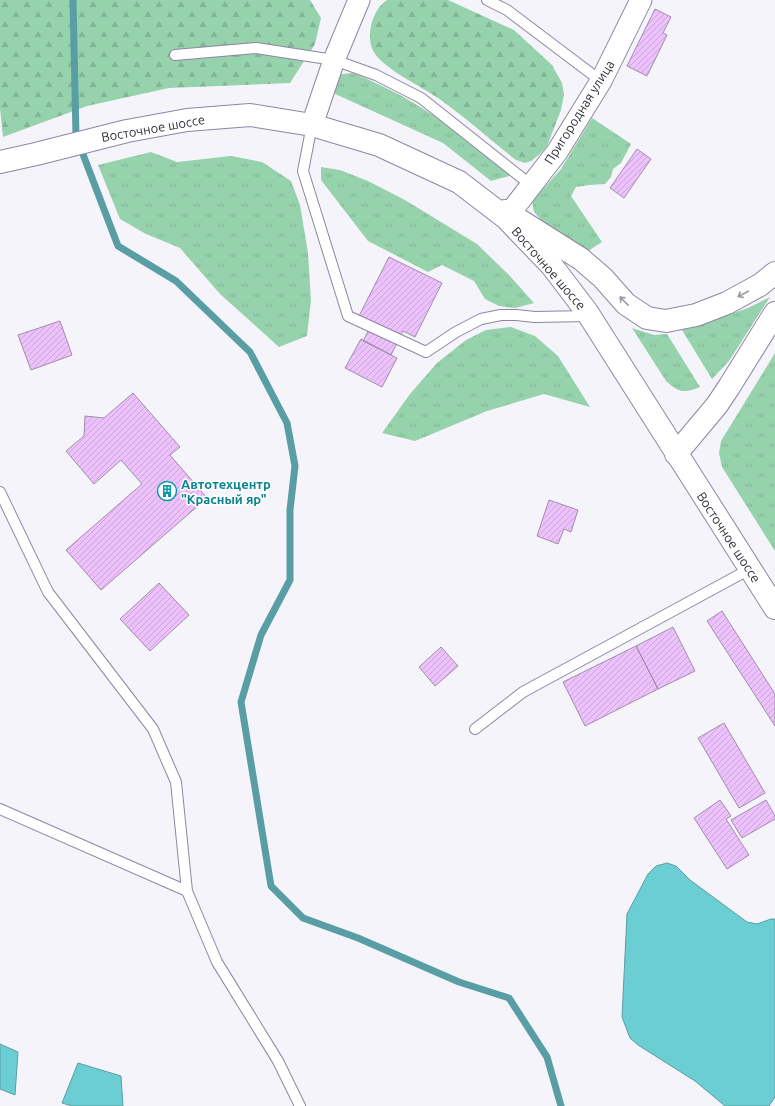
<svg xmlns="http://www.w3.org/2000/svg" width="775" height="1106" font-family="Ubuntu,sans-serif">
  <defs>
    <pattern id="grass-tufts" width="24" height="20" patternUnits="userSpaceOnUse"><rect width="24" height="20" fill="#96d3ad"/><path d="M3 7l-1-3M5 7V3M7 7l1-3M15 17l-1-3M17 17v-4M19 17l1-3" fill="none" stroke="#82b596"/></pattern>
    <pattern id="forest-firs" width="22" height="20" patternUnits="userSpaceOnUse"><rect width="22" height="20" fill="#96d3ad"/><path d="M5 1l3.5 6h-7zM16 11l3.5 6h-7z" fill="#82b596"/></pattern>
    <pattern id="building-hatch" width="6" height="6" patternUnits="userSpaceOnUse"><rect width="6" height="6" fill="#edc1fc"/><path d="M-1 1l2-2M0 6l6-6M5 7l2-2" fill="none" stroke="#cca6d9"/></pattern>
  </defs>
  <rect width="100%" height="100%" fill="#f6f4fb"/>
  <!-- grass -->
  <path fill="url(#grass-tufts)" d="M 351,73 C 363,76 373,82 384,87 C 432,110 472,143 513,175 L 491,181 L 443,143 L 333,93 L 329,76 Z
    M 592,118 L 631,144 L 621,163 L 613,169 L 611,177 L 605,184 L 589,185 L 576,187 L 571,196 L 602,242 L 585,253 L 550,230 L 534,212 L 532,201 L 561,169 Z
    M 151,152 L 177,162 L 231,156 L 262,162 L 291,181 L 300,205 L 308,253 L 311,300 L 307,336 L 279,347 L 220,294 L 180,248 L 146,234 L 120,219 L 98,165 Z
    M 321,167 L 340,170 L 368,181 L 405,200 L 477,244 L 509,275 L 534,303 L 515,308 L 499,306 L 485,299 L 474,281 L 442,265 L 428,272 L 368,241 L 321,180 Z
    M 770,297 L 729,361 L 712,379 L 682,330 L 748,308 Z
    M 511,327 L 535,336 L 558,356 L 590,407 L 544,394 L 487,411 L 415,441 L 382,433 L 410,394 L 437,363 L 466,340 L 486,330 Z
    M 632,328 L 654,335 L 667,334 L 700,387 C 684,394 678,392 666,381 Z
    M 775,353 L 775,551 L 722,467 L 719,453 L 721,441 Z"/>
  <!-- forest -->
  <path fill="url(#forest-firs)" d="M 0,0 L 310,0 L 321,18 L 315,44 L 290,83 L 169,88 L 87,106 L 3,137 L 0,108 Z
    M 387,0 L 448,0 L 514,30 L 552,65 L 562,83 L 564,94 L 561,110 L 547,146 L 540,154 L 531,161 L 525,163 L 516,160 C 489,139 463,115 435,96 C 418,85 387,70 375,54 C 364,39 372,9 387,0 Z"/>
  <!-- water -->
  <path fill="#6bced2" stroke="#5a9ea5" d="M 667,863 L 676,866 L 690,880 L 747,922 L 757,924 L 771,919 L 775,919 L 775,1097 L 769,1106 L 725,1106 L 695,1081 L 638,1045 L 630,1038 L 622,1017 L 627,914 L 648,874 L 656,866 Z
    M 0,1044 L 18,1052 L 15,1095 L 0,1089 Z
    M 78,1063 L 121,1076 L 123,1106 L 72,1106 L 62,1103 Z"/>
  <g fill="none" stroke-linecap="round" stroke-linejoin="round">
    <!-- stream -->
    <path stroke="#5a9ea5" stroke-width="7" d="M 73,0 L 76,136 L 118,246 L 176,281 L 250,352 L 287,423 L 295,466 L 290,510 L 290,580 L 261,635 L 241,702 L 271,886 L 303,918 L 358,938 L 459,982 L 509,998 L 547,1057 L 561,1106"/>
  </g>
  <!-- building -->
  <path fill="url(#building-hatch)" stroke="#a18da8" d="M 655,9 L 671,17 L 663,33 L 667,35 L 647,76 L 627,66 Z
    M 637,149 L 651,159 L 624,198 L 610,188 Z
    M 389,257 L 442,283 L 415,337 L 403,331 L 391,355 L 363,341 L 373,322 L 359,316 Z
    M 60,321 L 72,355 L 31,370 L 18,335 Z
    M 361,339 L 397,358 L 382,387 L 345,368 Z
    M 133,393 L 180,447 L 170,455 L 207,498 L 101,590 L 66,550 L 142,484 L 121,460 L 94,484 L 66,451 L 84,436 L 85,416 L 104,418 Z
    M 549,500 L 578,510 L 571,532 L 564,529 L 558,544 L 537,536 Z
    M 159,583 L 189,615 L 150,651 L 120,619 Z
    M 722,611 L 775,694 L 775,726 L 707,621 Z
    M 673,627 L 695,671 L 658,689 L 636,646 Z
    M 636,646 L 658,689 L 585,726 L 563,682 Z
    M 441,647 L 458,666 L 435,686 L 419,667 Z
    M 724,723 L 765,793 L 739,808 L 698,738 Z
    M 720,800 L 731,816 L 726,819 L 749,855 L 727,869 L 694,818 Z
    M 766,800 L 775,816 L 775,819 L 742,838 L 731,820 Z"/>
  <g fill="none" stroke-linecap="round" stroke-linejoin="round">
    <defs>
      <path id="lane" d="M 487,0 L 507,10 L 601,81
        M 175,55 L 256,48 L 334,60 L 376,75 L 421,98 L 531,185
        M 312,125 L 303,171 L 348,316 L 426,352 L 456,332 L 481,319 L 501,315 L 516,315 L 535,317 L 589,316
        M 0,492 L 48,592 L 153,729 L 176,782 L 187,891 L 217,962 L 278,1061 L 300,1106
        M 475,729 L 523,692 L 750,569
        M 0,809 L 187,891"/>
      <path id="street" d="M 312,125 L 334,60 L 359,0
        M 506,218 L 557,152 L 601,81 L 641,0"/>
      <path id="secondary" d="M 505,211 L 581,259 L 603,278 L 626,304 L 647,318 L 666,321 L 696,315 L 727,303 L 760,285 L 775,273
        M 676,454 L 717,405 L 729,387 L 775,313"/>
      <path id="primary" d="M 0,162 L 36,154 L 127,131 L 187,120 L 250,115 L 312,125 L 379,145 L 459,182 L 506,218 L 552,266 L 587,312 L 775,608"/>
    </defs>
    <!-- lane casing -->
    <use href="#lane" stroke="#8f85a3" stroke-width="12"/>
    <!-- street casing -->
    <use href="#street" stroke="#8f85a3" stroke-width="23"/>
    <!-- secondary casing -->
    <use href="#secondary" stroke="#8f85a3" stroke-width="24"/>
    <!-- primary casing -->
    <use href="#primary" stroke="#8f85a3" stroke-width="24"/>
    <!-- lane -->
    <use href="#lane" stroke="#fff" stroke-width="10"/>
    <!-- street -->
    <use href="#street" stroke="#fff" stroke-width="21"/>
    <!-- secondary -->
    <use href="#secondary" stroke="#fff" stroke-width="22"/>
    <!-- primary -->
    <use href="#primary" stroke="#fff" stroke-width="22"/>
  </g>
  <!-- one-way arrows -->
  <defs><path id="oneway-shaft" d="M-6 0H5M1.5-3L5.5 0L1.5 3" fill="none" stroke-width="1.6" stroke-linecap="round" stroke-linejoin="round"/></defs>
  <g stroke="#9a979e">
    <use href="#oneway-shaft" transform="translate(743 294) rotate(152)"/>
    <use href="#oneway-shaft" transform="translate(624 301) rotate(-135)"/>
  </g>
  <!-- icons -->
  <defs>
    <symbol id="building-ring" viewBox="-11 -11 22 22"><circle r="9.5" fill="#fff" stroke="#0f9aa8" stroke-width="1.5"/><path d="M-4-6H4V6H1V3H-1V6H-4ZM-2.5-4.3h1.7v1.8h-1.7ZM.8-4.3h1.7v1.8H.8ZM-2.5-1h1.7V.8h-1.7ZM.8-1h1.7V.8H.8Z" fill="#0f9aa8"/></symbol>
  </defs>
  <g fill-rule="evenodd">
    <use href="#building-ring" x="156" y="480" width="22" height="22"/>
  </g>
  <g text-anchor="middle" dominant-baseline="central" stroke-width="3" stroke-linejoin="round" paint-order="stroke">
    <!-- street labels -->
    <g font-size="13" fill="#342f3c" stroke="#fff">
      <text transform="translate(579 112) rotate(-58)">Пригородная улица</text>
      <text transform="translate(153 128) rotate(-10)">Восточное шоссе</text>
      <text transform="translate(549 268) rotate(49)">Восточное шоссе</text>
      <text transform="translate(729 537) rotate(57)">Восточное шоссе</text>
    </g>
    <!-- culture labels -->
    <g font-size="13" font-weight="bold" fill="#0d838f" stroke="#fff" text-anchor="start">
      <text x="181" y="484">Автотехцентр<tspan x="181" dy="15">"Красный яр"</tspan></text>
    </g>
  </g>
</svg>
